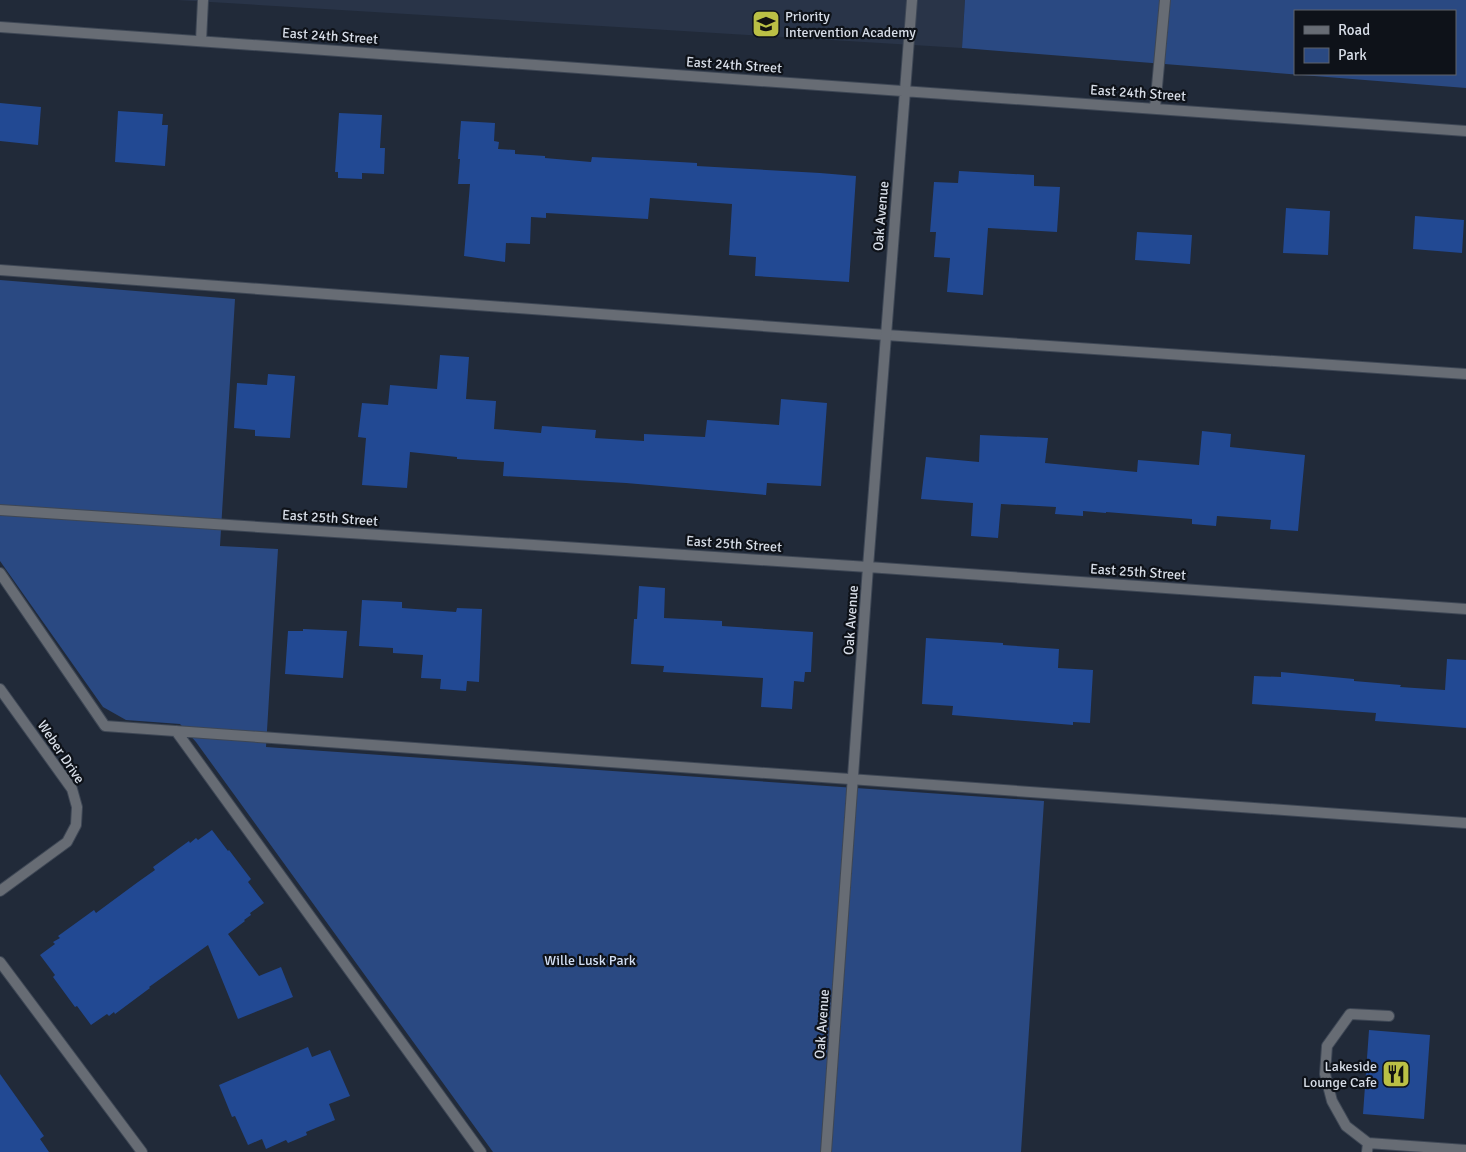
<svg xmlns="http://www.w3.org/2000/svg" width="1466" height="1152" font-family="Signika,sans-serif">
  <rect width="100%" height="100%" fill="#212a39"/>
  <!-- built -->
  <path fill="#293448" d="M 177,0 L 965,0 L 962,48 Z"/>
  <!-- green -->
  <path fill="#2a4982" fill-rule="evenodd" d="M 965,0 L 1466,0 L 1466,88 L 962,48 ZM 1295,11 L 1455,11 L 1455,74 L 1295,74 Z
    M 0,280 L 235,299 L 220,546 L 278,549 L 266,747 L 1044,801 L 1021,1152 L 493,1152 L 196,742 L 180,724 L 126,720 L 103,707 L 0,561 Z"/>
  <!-- building -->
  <path fill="#224993" d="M 0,103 L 41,107 L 38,145 L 0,141 Z
    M 118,111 L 163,114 L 162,125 L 168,125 L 165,166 L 115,162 Z
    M 339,113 L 382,115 L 380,148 L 385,148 L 384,174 L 362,173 L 362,179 L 338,178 L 338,172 L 335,172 Z
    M 461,121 L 495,123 L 494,141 L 499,142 L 498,149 L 515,150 L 515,154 L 545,156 L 545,158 L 591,162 L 592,157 L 697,163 L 697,166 L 820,173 L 856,176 L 849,282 L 755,276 L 756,257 L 729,255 L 732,204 L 650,198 L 648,219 L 546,213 L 546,218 L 531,217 L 530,244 L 506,243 L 505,262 L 464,256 L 470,184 L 458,184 L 460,159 L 458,159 Z
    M 959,171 L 1034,175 L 1034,186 L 1060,187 L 1057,232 L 988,228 L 983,295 L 947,292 L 950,258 L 934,257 L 936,232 L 930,232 L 934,182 L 958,183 Z
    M 1286,208 L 1330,211 L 1328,255 L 1283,253 Z
    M 1415,216 L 1464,220 L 1462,253 L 1413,249 Z
    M 1137,232 L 1192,235 L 1190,264 L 1135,260 Z
    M 440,355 L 469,357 L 466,399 L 496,401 L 494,429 L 541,433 L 542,426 L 596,430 L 595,438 L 644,441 L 644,434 L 705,437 L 707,420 L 779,425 L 781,399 L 827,403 L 821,486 L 767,483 L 766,495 L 626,483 L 503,476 L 504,462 L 457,459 L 457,457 L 410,452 L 407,488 L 362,485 L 366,438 L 358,437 L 362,403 L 388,405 L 390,385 L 437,389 Z
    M 268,374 L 295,376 L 290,438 L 255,436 L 255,430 L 234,428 L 237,383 L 267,385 Z
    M 1202,431 L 1231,434 L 1230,447 L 1305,455 L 1298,531 L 1270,529 L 1271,520 L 1217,516 L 1216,526 L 1192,524 L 1192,519 L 1106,512 L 1106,513 L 1083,511 L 1083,516 L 1055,514 L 1056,507 L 1001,504 L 998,538 L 971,536 L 973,503 L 921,499 L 926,457 L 979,462 L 980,435 L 1048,438 L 1045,463 L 1137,472 L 1138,460 L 1199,465 Z
    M 639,586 L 665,588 L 664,618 L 722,621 L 722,626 L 813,632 L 811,672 L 805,672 L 804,682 L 794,681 L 792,709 L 761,707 L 763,678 L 663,672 L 664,666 L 631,664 L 634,619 L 637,619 Z
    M 362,600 L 402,602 L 402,608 L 456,612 L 457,608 L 482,609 L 479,682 L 467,681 L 466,691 L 440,689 L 441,679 L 421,678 L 423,655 L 393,653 L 393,648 L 359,646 Z
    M 303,629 L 347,631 L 343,678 L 285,674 L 288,631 L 303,631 Z
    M 926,638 L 1003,643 L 1003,645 L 1059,649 L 1058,668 L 1093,670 L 1090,723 L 1073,722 L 1073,725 L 952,715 L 953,706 L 922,704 Z
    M 1447,659 L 1466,660 L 1466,728 L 1375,721 L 1376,713 L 1252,704 L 1254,676 L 1281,677 L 1281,672 L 1354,679 L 1354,681 L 1401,685 L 1400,687 L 1445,690 Z
    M 212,830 L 228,851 L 229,850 L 251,879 L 248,882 L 264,903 L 250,913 L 251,915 L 244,920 L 245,921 L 228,934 L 259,976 L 281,967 L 293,997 L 238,1019 L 208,945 L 149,987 L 150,988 L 115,1014 L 114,1012 L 109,1016 L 107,1014 L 91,1025 L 77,1006 L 75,1007 L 53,977 L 55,975 L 40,955 L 55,944 L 53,942 L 60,938 L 58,936 L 94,910 L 96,913 L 138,882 L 155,870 L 153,867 L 189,841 L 190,843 L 196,838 L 198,840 Z
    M 1369,1030 L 1430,1035 L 1424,1119 L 1363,1114 Z
    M 308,1047 L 312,1057 L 330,1050 L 350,1096 L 329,1104 L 335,1120 L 306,1132 L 307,1135 L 288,1143 L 286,1140 L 266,1149 L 262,1139 L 248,1145 L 235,1116 L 232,1117 L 219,1085 Z
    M 0,1074 L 44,1136 L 40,1139 L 49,1152 L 0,1152 Z"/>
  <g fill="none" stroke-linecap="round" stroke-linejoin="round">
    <defs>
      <path id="lane" d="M 201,41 L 203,0
        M 905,91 L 912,0
        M 0,270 L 886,335 L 1466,374
        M 0,573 L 105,726 L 1466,823
        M 0,689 L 72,789 L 77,807 L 76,825 L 67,842 L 0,891
        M 176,731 L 481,1152
        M 0,962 L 142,1152
        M 1368,1143 L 1346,1126 L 1332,1101 L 1325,1074 L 1327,1046 L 1350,1014 L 1389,1016
        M 1367,1152 L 1368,1143 L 1466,1150"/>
      <path id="street" d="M 0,27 L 1466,131
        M 1155,108 L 1165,0
        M 0,510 L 868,567 L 1466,609
        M 826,1152 L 868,567 L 905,91"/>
    </defs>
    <!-- lane casing -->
    <use href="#lane" stroke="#3e4755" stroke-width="12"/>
    <!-- street casing -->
    <use href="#street" stroke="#3e4755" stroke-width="12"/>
    <!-- lane -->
    <use href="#lane" stroke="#676c74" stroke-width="10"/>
    <!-- street -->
    <use href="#street" stroke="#676c74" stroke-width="10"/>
  </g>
  <!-- icons -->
  <defs>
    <symbol id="school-square" viewBox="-11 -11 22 22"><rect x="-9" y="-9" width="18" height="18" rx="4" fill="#bbc045" stroke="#0e1219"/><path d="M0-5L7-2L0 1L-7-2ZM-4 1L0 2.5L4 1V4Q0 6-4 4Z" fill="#111"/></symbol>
    <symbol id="restaurant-square" viewBox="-11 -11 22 22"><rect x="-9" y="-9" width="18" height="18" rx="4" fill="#bbc045" stroke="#0e1219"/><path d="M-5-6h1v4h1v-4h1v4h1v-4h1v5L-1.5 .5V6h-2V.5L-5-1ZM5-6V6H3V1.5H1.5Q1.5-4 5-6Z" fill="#111"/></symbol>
  </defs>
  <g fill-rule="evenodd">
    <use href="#school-square" x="750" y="8" width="32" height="32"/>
    <use href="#restaurant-square" x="1380" y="1058" width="32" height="32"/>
  </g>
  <g text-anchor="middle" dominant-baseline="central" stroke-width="4.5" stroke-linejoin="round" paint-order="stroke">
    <!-- poi labels -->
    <g font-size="14" fill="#d7dde7" stroke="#0e1219" text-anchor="start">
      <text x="785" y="16">Priority<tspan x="785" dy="16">Intervention Academy</tspan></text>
      <text x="1377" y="1066" text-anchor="end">Lakeside<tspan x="1377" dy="16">Lounge Cafe</tspan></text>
    </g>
    <!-- street labels -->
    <g font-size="14" fill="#d7dde7" stroke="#0e1219">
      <text transform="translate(330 36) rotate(4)">East 24th Street</text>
      <text transform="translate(734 65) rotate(4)">East 24th Street</text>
      <text transform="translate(1138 93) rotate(4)">East 24th Street</text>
      <text transform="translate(881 216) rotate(-85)">Oak Avenue</text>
      <text transform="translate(330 518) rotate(4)">East 25th Street</text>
      <text transform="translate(734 544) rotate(4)">East 25th Street</text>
      <text transform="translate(1138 572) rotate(4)">East 25th Street</text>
      <text transform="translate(851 620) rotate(-86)">Oak Avenue</text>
      <text transform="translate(61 752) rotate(56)">Weber Drive</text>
      <text transform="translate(822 1024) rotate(-86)">Oak Avenue</text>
    </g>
    <!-- park labels -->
    <g font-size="14" fill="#d3dff4" stroke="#0e1219">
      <text x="590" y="960">Wille Lusk Park</text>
    </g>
  </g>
  <!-- legend -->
  <rect x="1294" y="10" width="162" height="65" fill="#0e1219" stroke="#5e636b"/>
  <rect x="1304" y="26" width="25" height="8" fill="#676c74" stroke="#5e636b"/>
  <text x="1338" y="35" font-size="15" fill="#d7dde7">Road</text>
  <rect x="1304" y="48" width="25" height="15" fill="#2a4982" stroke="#5e636b"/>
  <text x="1338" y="60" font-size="15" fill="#d7dde7">Park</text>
</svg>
